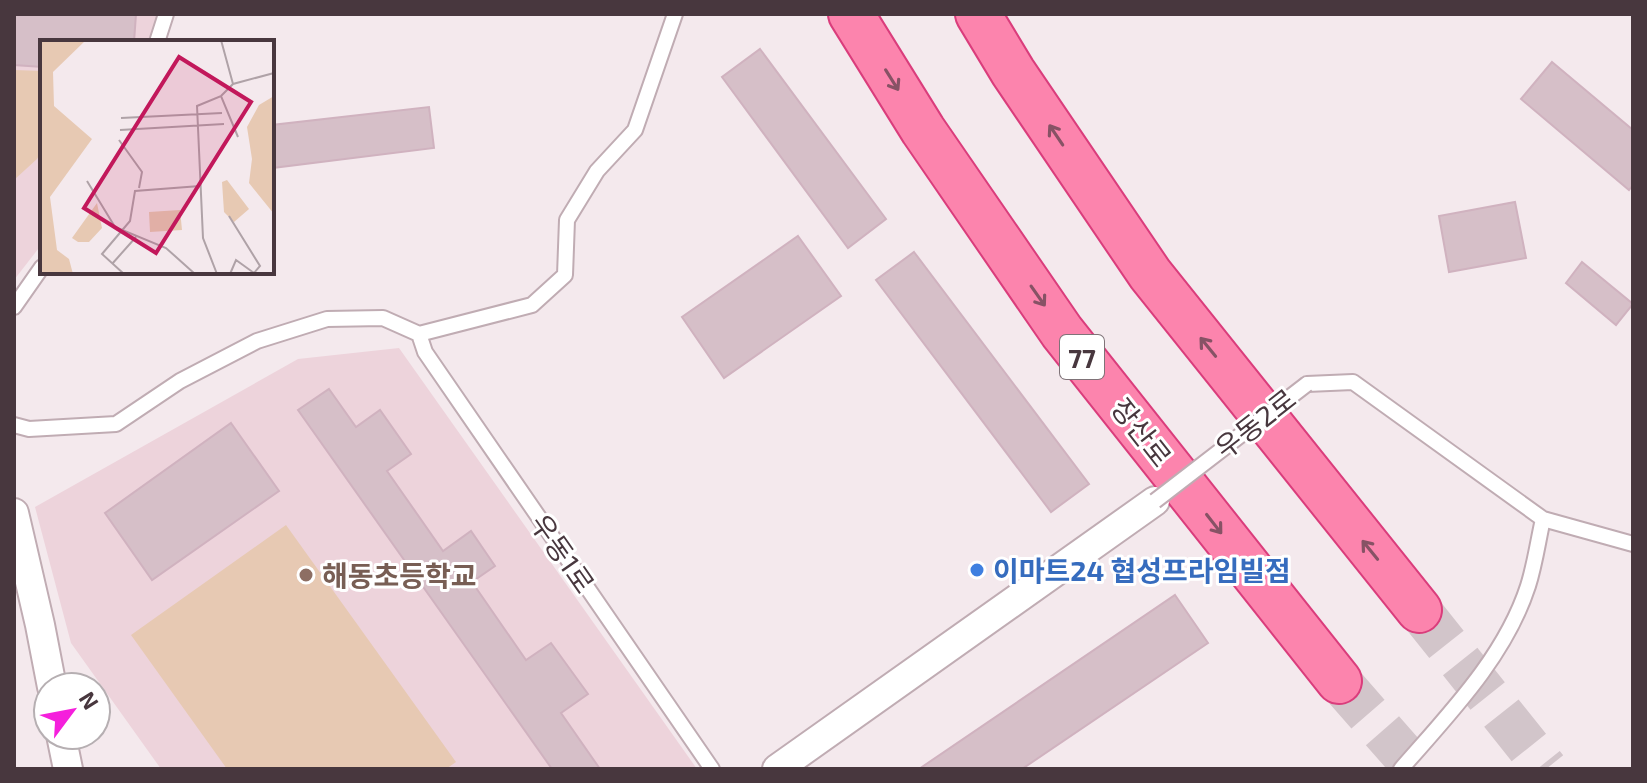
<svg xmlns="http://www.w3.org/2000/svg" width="1647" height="783" font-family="'Exo 2','Noto Sans KR',sans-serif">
  <rect width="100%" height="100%" fill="#f4e9ed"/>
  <!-- education -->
  <path fill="#edd3db" d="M 14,14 L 161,14 L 150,42 L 42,42 L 42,244 L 14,280 Z
    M 399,348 L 697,769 L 161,769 L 71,643 L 35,507 L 298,359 Z"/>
  <!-- green -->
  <path fill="#e7c9b3" d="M 14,70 L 42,71 L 42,150 L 37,159 L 14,180 Z
    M 286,525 L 456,762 L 446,769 L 227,769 L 131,635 Z"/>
  <!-- building -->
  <path fill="#d6bfc8" stroke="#d0b2bf" stroke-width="2" d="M 14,14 L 136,14 L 134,42 L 42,42 L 42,67 L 14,65 Z
    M 760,49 L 886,219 L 848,248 L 722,77 Z
    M 1552,62 L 1633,130 L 1633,185 L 1629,190 L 1521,99 Z
    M 429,107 L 434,148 L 272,168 L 272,125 Z
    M 1515,202 L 1526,258 L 1449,272 L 1439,216 Z
    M 798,236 L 841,296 L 724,378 L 682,317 Z
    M 914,252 L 1089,484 L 1051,512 L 876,280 Z
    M 1582,262 L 1633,304 L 1616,325 L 1566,283 Z
    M 329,389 L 356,427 L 380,410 L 411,454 L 387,471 L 443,551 L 471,531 L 495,566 L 472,582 L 526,660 L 551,643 L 588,694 L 561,713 L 600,769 L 552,769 L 298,410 Z
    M 231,423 L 279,491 L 152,580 L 105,513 Z
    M 1175,595 L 1208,643 L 1022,769 L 919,769 Z"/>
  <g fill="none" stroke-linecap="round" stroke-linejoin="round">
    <!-- trunk-tunnel -->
    <path stroke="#d2c5ca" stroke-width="44" stroke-dasharray="44 22" stroke-linecap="butt" d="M 1419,610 L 1546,769
      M 1339,681 L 1416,769"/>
    <defs>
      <path id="service" d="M 157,42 L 166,14
        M 14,307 L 42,267
        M 419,334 L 532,305 L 565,275 L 567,220 L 597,171 L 635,130 L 675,14
        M 1307,384 L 1353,382 L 1543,519 C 1538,541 1535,564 1528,586 C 1505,657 1449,714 1401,769
        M 14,425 L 29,429 L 116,424 L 180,381 L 257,341 L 327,319 L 383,318 L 419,334 L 425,352 L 712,769
        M 1543,519 L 1633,544"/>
      <path id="minor" d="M 14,513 L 40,625 L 52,687
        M 61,735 L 68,769
        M 777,769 L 1155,501"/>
      <path id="trunk" d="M 851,14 L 923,130 L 1062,332 L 1339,681
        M 978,14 L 1013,72 L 1150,274 L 1419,610"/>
    </defs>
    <!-- service casing -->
    <use href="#service" stroke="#c0acb3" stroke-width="18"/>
    <!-- minor casing -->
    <use href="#minor" stroke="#c0acb3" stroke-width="32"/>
    <!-- trunk casing -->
    <use href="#trunk" stroke="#da3d7c" stroke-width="48"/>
    <!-- service -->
    <use href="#service" stroke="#fff" stroke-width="14"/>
    <!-- minor -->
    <use href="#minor" stroke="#fff" stroke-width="28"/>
    <!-- trunk -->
    <use href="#trunk" stroke="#fc84ad" stroke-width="44"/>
    <defs>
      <path id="service-bridge" d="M 1155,501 L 1307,384"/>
    </defs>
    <!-- service-bridge casing -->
    <use href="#service-bridge" stroke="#c0acb3" stroke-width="18" stroke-linecap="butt"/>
    <!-- service-bridge -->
    <use href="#service-bridge" stroke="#fff" stroke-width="14"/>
  </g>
  <!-- one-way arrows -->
  <defs><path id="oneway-shaft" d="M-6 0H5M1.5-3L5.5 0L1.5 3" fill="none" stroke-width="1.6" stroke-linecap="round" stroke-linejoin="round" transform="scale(2)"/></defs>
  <g stroke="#875265">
    <use href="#oneway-shaft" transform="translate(892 80) rotate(58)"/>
    <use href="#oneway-shaft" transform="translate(1056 135) rotate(-124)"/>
    <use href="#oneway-shaft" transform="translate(1038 296) rotate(55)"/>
    <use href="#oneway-shaft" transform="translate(1208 347) rotate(-129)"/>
    <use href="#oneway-shaft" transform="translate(1214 524) rotate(52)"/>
    <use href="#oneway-shaft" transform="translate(1370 550) rotate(-129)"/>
  </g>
  <!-- markers -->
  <circle fill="#3f7fe0" stroke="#fff" stroke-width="3" cx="977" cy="570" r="8"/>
  <circle fill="#8d6e63" stroke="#fff" stroke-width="3" cx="306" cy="575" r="8"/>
  <g text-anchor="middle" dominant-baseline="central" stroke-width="6" stroke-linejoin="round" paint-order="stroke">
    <!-- shield labels -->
    <rect fill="#fff" stroke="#7f7378" stroke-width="2" x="1060" y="335" width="44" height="44" rx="6"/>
    <g font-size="26" font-weight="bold" fill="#48373e">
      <text x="1082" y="357">77</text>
    </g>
    <!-- street labels -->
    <g font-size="28" fill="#48373e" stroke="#fff">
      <text transform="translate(1255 423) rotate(-38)">우동2로</text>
      <text transform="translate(1142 432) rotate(52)">장산로</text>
      <text transform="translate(563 553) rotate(55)">우동1로</text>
    </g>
    <!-- shop labels -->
    <g font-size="28" font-weight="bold" fill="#366cbe" stroke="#fff" text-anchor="start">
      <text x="993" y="570">이마트24 협성프라임빌점</text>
    </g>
    <!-- education labels -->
    <g font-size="28" font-weight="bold" fill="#785e54" stroke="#fff" text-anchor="start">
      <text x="322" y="575">해동초등학교</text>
    </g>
  </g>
  <!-- overview -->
  <g transform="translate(40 40)">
    <rect width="234" height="234" fill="#f4e9ed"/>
    <path d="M 0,0 L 46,0 L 13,32 L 14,66 L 52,99 L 10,157 L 17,210 L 29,219 L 33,234 L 0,234 ZM 234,56 L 234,174 L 209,143 L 212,119 L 207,87 L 219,65 ZM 187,140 L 209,169 L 194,182 L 184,172 L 182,142 ZM 57,163 L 62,188 L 49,202 L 38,202 L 32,198 ZM 140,170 L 142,190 L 110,192 L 109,172 Z" fill="#e7c9b3"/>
    <path fill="none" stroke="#afa2a7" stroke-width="2" d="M 181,0 L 193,44M 181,56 L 193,44 L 234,33M 81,78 L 182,73M 80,90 L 184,84M 79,100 L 102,132 L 99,148M 47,141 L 75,187 L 126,208 L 155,234M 189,176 L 220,226 L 214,233 L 196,220 L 190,234M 72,224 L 96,197M 84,234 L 62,214 L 90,181 L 95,151 L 160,146M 177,234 L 163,198 L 157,66 L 181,56 L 198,97"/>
    <path fill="#c2185b" fill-opacity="0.15" stroke="#c2185b" stroke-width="4" d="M 139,17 L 211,62 L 116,213 L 44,168 Z"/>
    <rect width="234" height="234" fill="none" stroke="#48373e" stroke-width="4"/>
  </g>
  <!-- border -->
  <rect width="1647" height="783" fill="none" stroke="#48373e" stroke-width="32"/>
  <!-- north arrow -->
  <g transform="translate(72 711) rotate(58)"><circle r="38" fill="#ffffff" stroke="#b6afb2" stroke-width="2"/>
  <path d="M0-6L14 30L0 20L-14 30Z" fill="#f51fdc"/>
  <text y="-12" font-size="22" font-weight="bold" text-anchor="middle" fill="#48373e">N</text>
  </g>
</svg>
